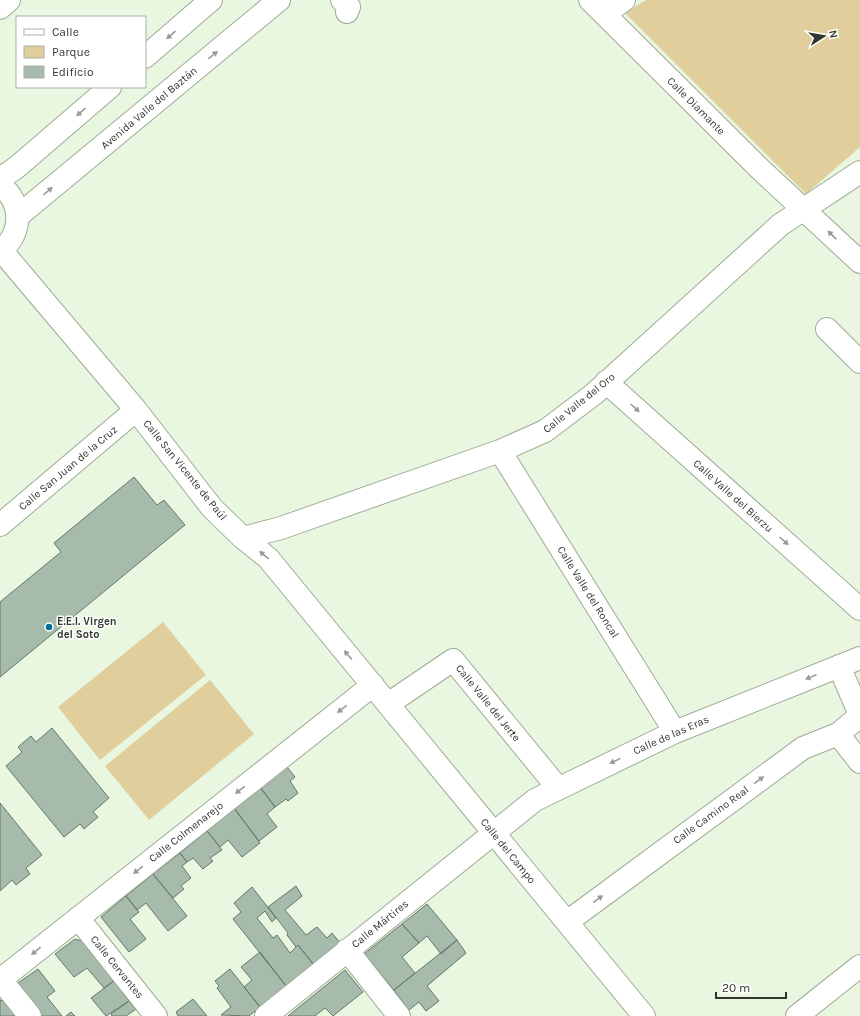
<svg xmlns="http://www.w3.org/2000/svg" width="860" height="1016" font-family="Karla,sans-serif">
  <rect width="100%" height="100%" fill="#e9f7e0"/>
  <!-- park -->
  <path fill="#e0cf9c" d="M 646,0 L 860,0 L 860,147 L 806,194 L 625,13 Z
    M 163,622 L 206,675 L 100,760 L 58,707 Z
    M 210,680 L 254,734 L 149,820 L 105,766 Z"/>
  <!-- building -->
  <path fill="#a6bbab" stroke="#647869" d="M 134,477 L 157,505 L 164,500 L 185,525 L 0,677 L 0,602 L 61,552 L 54,543 Z
    M 52,728 L 109,798 L 93,812 L 98,817 L 84,829 L 80,824 L 64,837 L 6,766 L 22,752 L 18,747 L 31,736 L 36,742 Z
    M 287,767 L 295,777 L 290,781 L 298,793 L 288,801 L 286,799 L 275,807 L 260,787 Z
    M 260,787 L 275,807 L 267,814 L 277,827 L 259,841 L 234,808 Z
    M 0,803 L 42,855 L 26,868 L 30,874 L 16,885 L 12,880 L 0,891 Z
    M 234,808 L 260,843 L 242,857 L 228,840 L 220,847 L 207,831 Z
    M 207,831 L 222,850 L 210,858 L 213,861 L 203,869 L 193,858 L 187,862 L 180,853 Z
    M 180,853 L 187,862 L 182,866 L 191,878 L 181,886 L 184,889 L 173,898 L 153,874 Z
    M 153,874 L 187,916 L 168,931 L 146,903 L 137,910 L 126,896 Z
    M 296,886 L 302,896 L 285,910 L 306,935 L 317,927 L 327,938 L 332,933 L 340,943 L 314,965 L 298,945 L 296,947 L 287,935 L 288,933 L 268,907 Z
    M 252,887 L 276,918 L 272,922 L 265,911 L 257,918 L 273,938 L 277,935 L 290,953 L 298,945 L 314,965 L 286,986 L 233,919 L 241,912 L 234,903 Z
    M 126,896 L 139,912 L 130,919 L 146,939 L 129,952 L 101,917 Z
    M 427,904 L 457,940 L 441,954 L 427,936 L 419,943 L 402,924 Z
    M 402,924 L 419,943 L 402,957 L 415,973 L 394,990 L 364,954 Z
    M 75,939 L 82,941 L 114,981 L 104,988 L 87,968 L 74,977 L 55,954 Z
    M 457,940 L 466,953 L 427,986 L 439,1001 L 426,1011 L 419,1002 L 409,1010 L 394,990 Z
    M 260,952 L 286,986 L 260,1007 L 244,987 L 252,980 L 241,967 Z
    M 38,969 L 55,991 L 47,997 L 62,1016 L 39,1016 L 16,988 L 18,983 Z
    M 230,969 L 260,1007 L 249,1016 L 221,1015 L 231,1007 L 217,988 L 219,986 L 215,981 Z
    M 345,970 L 363,992 L 333,1016 L 325,1008 L 315,1016 L 288,1016 Z
    M 114,981 L 129,1001 L 106,1016 L 91,998 Z
    M 193,999 L 207,1016 L 178,1016 L 176,1012 Z
    M 0,1000 L 7,1002 L 19,1016 L 0,1016 Z
    M 129,1001 L 136,1009 L 126,1016 L 112,1016 L 111,1014 Z
    M 71,1012 L 75,1016 L 66,1016 Z"/>
  <g fill="none" stroke-linecap="round" stroke-linejoin="round">
    <defs>
      <path id="minor" d="M 342,0 L 349,7 L 347,12
        M 590,0 L 760,169 L 860,262
        M 0,8 L 9,0
        M 604,14 L 624,0
        M 145,57 L 211,0
        M 0,179 L 17,167 L 110,87
        M 0,185 C 23,202 23,234 0,251
        M 18,216 L 279,0
        M 1,250 L 136,410 L 212,508 L 243,538 L 268,558 L 644,1016
        M 827,329 L 860,362
        M 606,382 L 860,609
        M 500,451 L 675,732
        M 0,525 L 136,410
        M 243,538 L 281,528 L 500,451 L 545,431 L 594,394 L 780,225 L 860,172
        M 839,666 L 860,715
        M 388,704 L 453,660 L 558,788
        M 838,734 L 860,762
        M 78,918 L 156,1016
        M 567,922 L 803,748 L 838,734 L 860,716
        M 347,950 L 399,1016
        M 0,980 L 373,685
        M 1,980 L 30,1016
        M 266,1016 L 535,800 L 675,732 L 860,658
        M 797,1016 L 860,966"/>
    </defs>
    <!-- minor casing -->
    <use href="#minor" stroke="#9eab96" stroke-width="24"/>
    <!-- minor -->
    <use href="#minor" stroke="#fff" stroke-width="22"/>
  </g>
  <!-- one-way arrows -->
  <defs><path id="oneway-solid" d="M-6-.8H1V-3.2L6.5 0L1 3.2V.8H-6Z"/></defs>
  <g fill="#989b96">
    <use href="#oneway-solid" transform="translate(171 35) rotate(139)"/>
    <use href="#oneway-solid" transform="translate(213 55) rotate(-40)"/>
    <use href="#oneway-solid" transform="translate(81 112) rotate(139)"/>
    <use href="#oneway-solid" transform="translate(48 191) rotate(-40)"/>
    <use href="#oneway-solid" transform="translate(832 235) rotate(-136)"/>
    <use href="#oneway-solid" transform="translate(635 408) rotate(42)"/>
    <use href="#oneway-solid" transform="translate(784 541) rotate(42)"/>
    <use href="#oneway-solid" transform="translate(264 555) rotate(-140)"/>
    <use href="#oneway-solid" transform="translate(348 655) rotate(-130)"/>
    <use href="#oneway-solid" transform="translate(811 677) rotate(158)"/>
    <use href="#oneway-solid" transform="translate(342 709) rotate(142)"/>
    <use href="#oneway-solid" transform="translate(615 761) rotate(154)"/>
    <use href="#oneway-solid" transform="translate(759 780) rotate(-36)"/>
    <use href="#oneway-solid" transform="translate(240 790) rotate(142)"/>
    <use href="#oneway-solid" transform="translate(138 870) rotate(142)"/>
    <use href="#oneway-solid" transform="translate(598 899) rotate(-36)"/>
    <use href="#oneway-solid" transform="translate(36 951) rotate(141)"/>
  </g>
  <!-- markers -->
  <circle fill="#026f9b" stroke="#fff" stroke-width="1.5" cx="49" cy="627" r="4"/>
  <g text-anchor="middle" dominant-baseline="central" stroke-width="3" stroke-linejoin="round" paint-order="stroke">
    <!-- street labels -->
    <g font-size="11" fill="#32372e" stroke="#fff">
      <text transform="translate(696 106) rotate(45)">Calle Diamante</text>
      <text transform="translate(149 108) rotate(-40)">Avenida Valle del Baztán</text>
      <text transform="translate(579 403) rotate(-39)">Calle Valle del Oro</text>
      <text transform="translate(68 468) rotate(-40)">Calle San Juan de la Cruz</text>
      <text transform="translate(185 470) rotate(51)">Calle San Vicente de Paúl</text>
      <text transform="translate(733 496) rotate(42)">Calle Valle del Bierzu</text>
      <text transform="translate(588 592) rotate(58)">Calle Valle del Roncal</text>
      <text transform="translate(488 703) rotate(51)">Calle Valle del Jerte</text>
      <text transform="translate(671 735) rotate(-24)">Calle de las Eras</text>
      <text transform="translate(711 815) rotate(-36)">Calle Camino Real</text>
      <text transform="translate(186 832) rotate(-38)">Calle Colmenarejo</text>
      <text transform="translate(508 851) rotate(51)">Calle del Campo</text>
      <text transform="translate(380 924) rotate(-39)">Calle Mártires</text>
      <text transform="translate(117 967) rotate(51)">Calle Cervantes</text>
    </g>
    <!-- poi labels -->
    <g font-size="11" font-weight="bold" fill="#32372e" stroke="#fff" text-anchor="start">
      <text x="57" y="621">E.E.I. Virgen<tspan x="57" dy="13">del Soto</tspan></text>
    </g>
  </g>
  <!-- legend -->
  <rect x="16" y="16" width="130" height="72" fill="#ffffff" stroke="#adafab"/>
  <rect x="24" y="29" width="20" height="6" fill="#ffffff" stroke="#adafab"/>
  <text x="52" y="36" font-size="12" fill="#32372e">Calle</text>
  <rect x="24" y="46" width="20" height="12" fill="#e0cf9c" stroke="#adafab"/>
  <text x="52" y="56" font-size="12" fill="#32372e">Parque</text>
  <rect x="24" y="66" width="20" height="12" fill="#a6bbab" stroke="#adafab"/>
  <text x="52" y="76" font-size="12" fill="#32372e">Edificio</text>
  <!-- north arrow -->
  <g transform="translate(824 36) rotate(78)" stroke="#ffffff" stroke-width="3" paint-order="stroke">
  <path d="M0-3L7 15L0 10L-7 15Z" fill="#32372e"/>
  <text y="-6" font-size="11" font-weight="bold" text-anchor="middle" fill="#32372e">N</text>
  </g>
  <!-- scale -->
  <path d="M716 992v6h70v-6" fill="none" stroke="#32372e" stroke-width="2"/>
  <text x="722" y="992" font-size="12" fill="#32372e" stroke="#ffffff" stroke-width="3" paint-order="stroke">20 m</text>
</svg>
